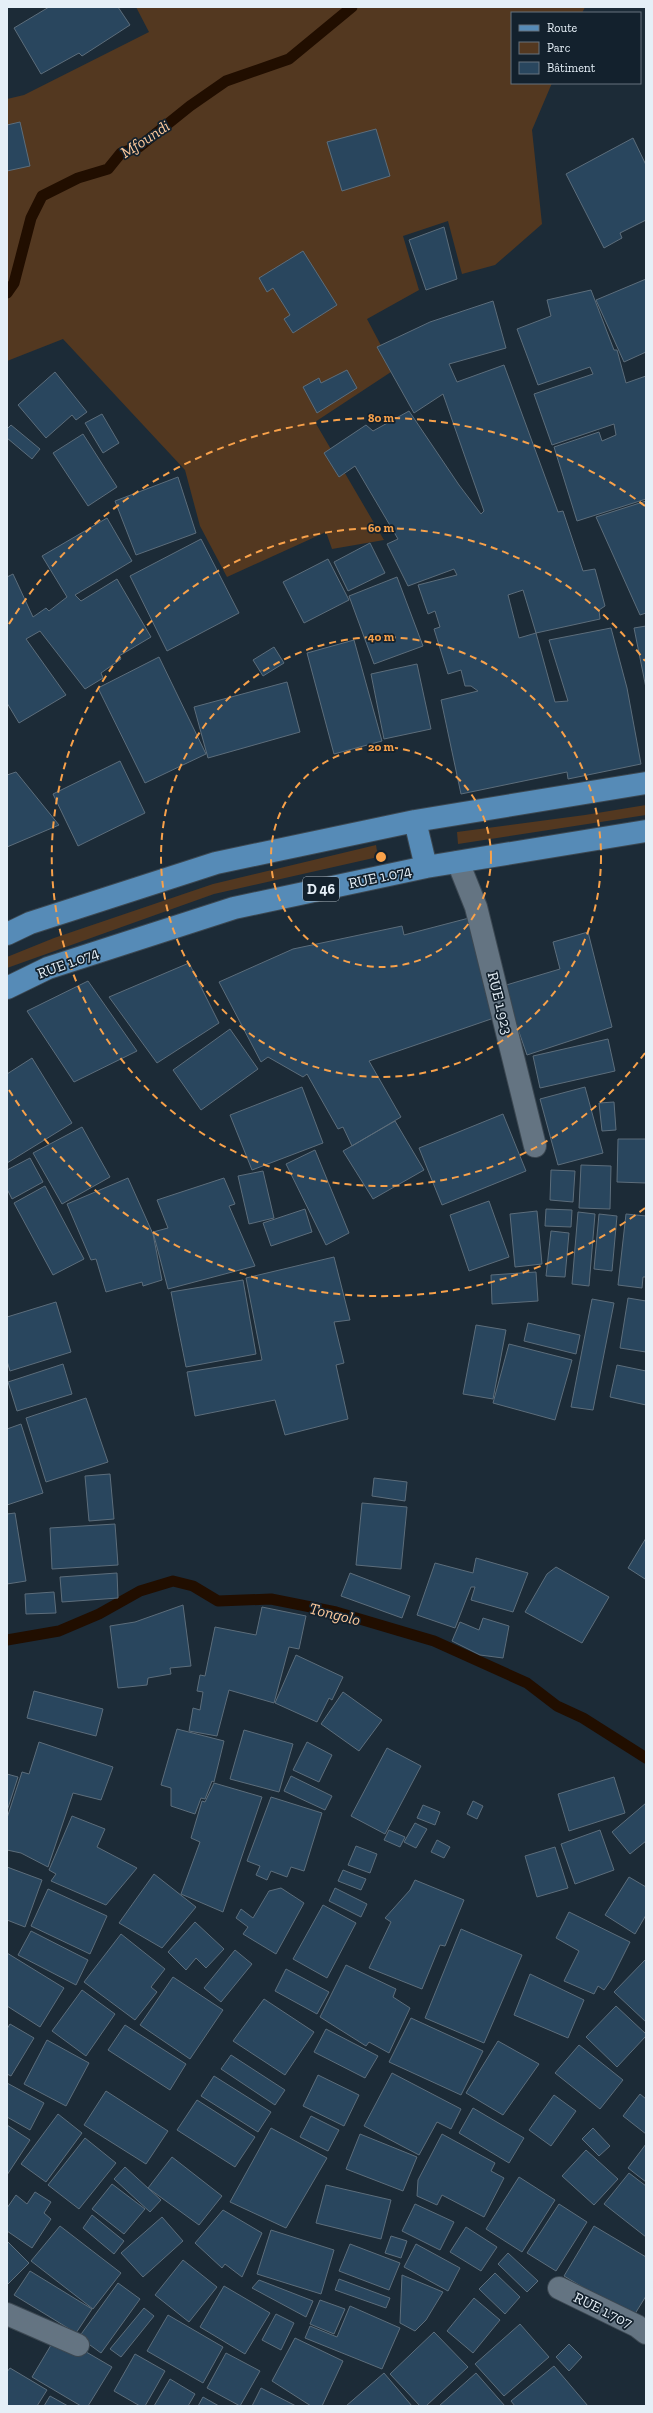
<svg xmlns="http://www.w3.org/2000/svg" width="653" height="2413" font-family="'Zilla Slab',serif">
  <rect width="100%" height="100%" fill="#1c2b37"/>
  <!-- green -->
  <path fill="#533820" d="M 136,7 L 585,7 L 582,13 L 512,13 L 512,83 L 552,83 L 532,130 L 542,224 L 495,265 L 462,274 L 448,221 L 403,236 L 419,290 L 367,319 L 394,370 L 315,422 L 384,540 L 332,549 L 326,532 L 227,577 L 200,526 L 185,470 L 63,339 L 7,361 L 7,99 L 24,95 L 149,32 Z
    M 646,805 L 646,815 L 458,844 L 457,832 L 585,815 Z
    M 376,845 L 378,857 L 214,894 L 7,968 L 7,957 L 54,938 L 213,884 Z"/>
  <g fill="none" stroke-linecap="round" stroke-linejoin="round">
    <!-- stream -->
    <path stroke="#210e00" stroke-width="11" d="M 7,293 L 14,283 L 31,218 L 42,196 L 78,178 L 108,169 L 121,153 L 139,147 L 190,106 L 226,81 L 289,59 L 352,7
      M 7,1640 L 59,1631 L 99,1614 L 140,1591 L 173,1581 L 193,1586 L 218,1601 L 271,1599 L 336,1612 L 434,1641 L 527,1683 L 557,1706 L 583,1718 L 646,1758"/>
  </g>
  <!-- building -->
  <path fill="#29465e" stroke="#5c6d7b" d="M 49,7 L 118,7 L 130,25 L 82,56 L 79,53 L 41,74 L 14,28 Z
    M 20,122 L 30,166 L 7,171 L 7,125 Z
    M 376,129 L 390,176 L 342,191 L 327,142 Z
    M 633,138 L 646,165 L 646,220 L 620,233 L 622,238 L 604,248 L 566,174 Z
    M 444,227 L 457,279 L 426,290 L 409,240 Z
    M 303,251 L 337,305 L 293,333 L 284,319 L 290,315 L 273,288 L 267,292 L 259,278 Z
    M 646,279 L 646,352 L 624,362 L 596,300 Z
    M 591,290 L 614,350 L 617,350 L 626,383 L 646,376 L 646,499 L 577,521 L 554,447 L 599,432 L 602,441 L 616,435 L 614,424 L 552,445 L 534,394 L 593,374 L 590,367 L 538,385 L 517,329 L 551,316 L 547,300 Z
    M 493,301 L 506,348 L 449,364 L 457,382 L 504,365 L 558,512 L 563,511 L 583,571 L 595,569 L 605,606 L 599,610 L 600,619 L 536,633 L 523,590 L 508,595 L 519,638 L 536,633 L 555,702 L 568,701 L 549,640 L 611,628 L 627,688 L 641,764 L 568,779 L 567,772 L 461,794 L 441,700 L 478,691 L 471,686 L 465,686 L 461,670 L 448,674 L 434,629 L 440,627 L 435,611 L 428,614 L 418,585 L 457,575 L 454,569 L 408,586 L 387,544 L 398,539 L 355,466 L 339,477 L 324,453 L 366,425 L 373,431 L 409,411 L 459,485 L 481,514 L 484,511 L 443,394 L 414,413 L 377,347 L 430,322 Z
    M 347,370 L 357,388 L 317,413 L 303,387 L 319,378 L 321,383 Z
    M 55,372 L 87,412 L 76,420 L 72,415 L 46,438 L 18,405 Z
    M 102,414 L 119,443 L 103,453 L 85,423 Z
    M 11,425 L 40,449 L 32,459 L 7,438 L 7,429 Z
    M 83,434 L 117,487 L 88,506 L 53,453 Z
    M 178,477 L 196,533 L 136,555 L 115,501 Z
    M 646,501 L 646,613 L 640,615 L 596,517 Z
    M 107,518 L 132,561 L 75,595 L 81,601 L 117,579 L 151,637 L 119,656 L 121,659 L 101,673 L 103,678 L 85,689 L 40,631 L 26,639 L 66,695 L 19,723 L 7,703 L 7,577 L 13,574 L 33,617 L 46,608 L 49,611 L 67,597 L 42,556 Z
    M 201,539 L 239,613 L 167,651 L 130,576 Z
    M 370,543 L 385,573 L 348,591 L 334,562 Z
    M 328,559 L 349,600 L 304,623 L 283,582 Z
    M 397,577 L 423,646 L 374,664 L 349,596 Z
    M 646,626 L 646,688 L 634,628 Z
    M 354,640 L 382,741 L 334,754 L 307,653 Z
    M 274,647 L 284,663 L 263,676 L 253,660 Z
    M 159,657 L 206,754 L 145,783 L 98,688 Z
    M 417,664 L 431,729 L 384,739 L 371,674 Z
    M 287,682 L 300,732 L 208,758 L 194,707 Z
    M 120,761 L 145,813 L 78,846 L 53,794 Z
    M 16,772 L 59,825 L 7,847 L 7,775 Z
    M 469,918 L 494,1018 L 369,1061 L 401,1117 L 352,1146 L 343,1127 L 338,1129 L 307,1074 L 303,1077 L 268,1057 L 261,1062 L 219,982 L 293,949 L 402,926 L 404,935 Z
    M 588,932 L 612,1027 L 527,1055 L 503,986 L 560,969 L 553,942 Z
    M 189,963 L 219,1023 L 157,1063 L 109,997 Z
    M 88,981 L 137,1051 L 74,1082 L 27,1011 Z
    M 230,1029 L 258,1069 L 201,1110 L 173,1070 Z
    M 608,1039 L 615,1071 L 540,1088 L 533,1056 Z
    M 32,1058 L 72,1123 L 7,1163 L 7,1074 Z
    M 302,1087 L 323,1143 L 252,1170 L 230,1115 Z
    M 585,1087 L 603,1153 L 558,1165 L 540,1099 Z
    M 614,1102 L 616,1130 L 602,1131 L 599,1103 Z
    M 503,1114 L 526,1171 L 442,1205 L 419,1148 Z
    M 395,1121 L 424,1170 L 373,1199 L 343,1151 Z
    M 82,1127 L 110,1177 L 62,1204 L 33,1153 Z
    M 618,1139 L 646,1139 L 646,1183 L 617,1182 Z
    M 315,1150 L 349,1233 L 326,1245 L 286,1164 Z
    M 30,1158 L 43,1182 L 12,1199 L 7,1189 L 7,1170 Z
    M 581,1165 L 611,1166 L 610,1209 L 579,1208 Z
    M 551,1170 L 575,1171 L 573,1202 L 550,1200 Z
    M 263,1171 L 274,1218 L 249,1224 L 238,1176 Z
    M 128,1178 L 153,1234 L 162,1280 L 143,1286 L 142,1282 L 106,1292 L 96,1259 L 91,1260 L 67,1204 Z
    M 224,1178 L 235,1204 L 229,1206 L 255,1266 L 168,1289 L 153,1232 L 168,1228 L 157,1200 Z
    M 45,1186 L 84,1259 L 53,1275 L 14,1203 Z
    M 489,1201 L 509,1257 L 469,1271 L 450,1215 Z
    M 305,1209 L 312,1232 L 271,1246 L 263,1223 Z
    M 546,1209 L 572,1210 L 571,1227 L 545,1226 Z
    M 537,1211 L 542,1264 L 515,1267 L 510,1214 Z
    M 578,1212 L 595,1214 L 589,1286 L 572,1284 Z
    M 599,1214 L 617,1216 L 612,1271 L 594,1269 Z
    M 626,1214 L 646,1216 L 646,1277 L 643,1277 L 642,1288 L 618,1285 Z
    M 551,1231 L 569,1233 L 565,1277 L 546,1276 Z
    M 334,1257 L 350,1320 L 334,1322 L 344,1363 L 336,1365 L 348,1419 L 285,1435 L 275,1400 L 195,1416 L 187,1372 L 262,1360 L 246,1278 Z
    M 536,1272 L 538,1301 L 492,1304 L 491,1275 Z
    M 243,1280 L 256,1354 L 186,1367 L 171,1292 Z
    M 628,1298 L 646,1301 L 646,1352 L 620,1348 Z
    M 592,1299 L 614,1303 L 593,1410 L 571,1407 Z
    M 56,1302 L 71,1352 L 10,1371 L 7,1361 L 7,1317 Z
    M 528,1323 L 580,1335 L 576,1354 L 524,1341 Z
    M 476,1325 L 506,1330 L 493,1399 L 463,1394 Z
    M 509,1344 L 572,1360 L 555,1420 L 493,1403 Z
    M 63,1364 L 72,1394 L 17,1411 L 8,1382 Z
    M 617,1365 L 646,1371 L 646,1405 L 610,1397 Z
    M 86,1398 L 108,1462 L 46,1482 L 26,1418 Z
    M 21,1424 L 43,1493 L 7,1505 L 7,1429 Z
    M 110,1474 L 114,1519 L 89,1521 L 85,1476 Z
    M 374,1478 L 407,1482 L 405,1501 L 372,1496 Z
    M 362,1503 L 407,1507 L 401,1569 L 356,1565 Z
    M 15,1513 L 26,1581 L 7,1584 L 7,1514 Z
    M 115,1524 L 118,1565 L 52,1569 L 50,1528 Z
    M 646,1538 L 646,1578 L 645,1579 L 628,1568 Z
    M 476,1558 L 528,1573 L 513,1612 L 471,1600 L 475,1587 L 471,1587 L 455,1628 L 417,1615 L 435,1563 L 473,1573 Z
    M 556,1567 L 609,1597 L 582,1643 L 525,1612 L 547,1574 Z
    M 117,1573 L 118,1598 L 62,1602 L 60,1577 Z
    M 350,1573 L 410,1596 L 402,1618 L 341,1596 Z
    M 54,1592 L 56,1613 L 26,1614 L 25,1594 Z
    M 183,1605 L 191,1666 L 170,1668 L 171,1674 L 148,1678 L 147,1685 L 118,1688 L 110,1626 L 135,1622 Z
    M 262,1607 L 306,1616 L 299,1649 L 289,1647 L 274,1703 L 229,1690 L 217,1736 L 189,1731 L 193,1708 L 200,1710 L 203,1692 L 197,1691 L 200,1675 L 205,1676 L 215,1627 L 256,1635 Z
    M 483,1618 L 509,1626 L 503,1658 L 480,1655 L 452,1641 L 460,1622 L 479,1630 Z
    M 296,1655 L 343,1677 L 332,1700 L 329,1698 L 317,1722 L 275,1703 Z
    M 34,1691 L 103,1709 L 96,1736 L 27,1718 Z
    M 343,1692 L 382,1720 L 359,1751 L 321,1724 Z
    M 177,1729 L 224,1741 L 214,1782 L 212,1781 L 205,1799 L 201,1798 L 195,1814 L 171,1806 L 171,1788 L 161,1785 Z
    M 244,1730 L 293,1744 L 279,1792 L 230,1779 Z
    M 39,1742 L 113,1767 L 101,1800 L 73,1793 L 48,1867 L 21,1853 L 7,1850 L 7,1818 L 22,1772 L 29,1774 Z
    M 307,1742 L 332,1755 L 319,1782 L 293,1770 Z
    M 387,1748 L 421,1766 L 385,1834 L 351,1816 Z
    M 7,1774 L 18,1777 L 7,1811 Z
    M 291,1776 L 332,1796 L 325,1810 L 284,1791 Z
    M 614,1777 L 625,1813 L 569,1831 L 558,1794 Z
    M 214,1783 L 262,1797 L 223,1912 L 181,1894 L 200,1842 L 191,1838 L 202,1801 L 205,1802 Z
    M 271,1797 L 322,1813 L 304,1871 L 291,1867 L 287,1877 L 271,1871 L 267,1880 L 256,1875 L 260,1866 L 247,1861 Z
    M 473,1801 L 483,1806 L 477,1819 L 467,1814 Z
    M 646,1803 L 646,1841 L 630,1854 L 612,1832 Z
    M 423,1805 L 440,1812 L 435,1825 L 417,1818 Z
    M 72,1816 L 105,1829 L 97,1847 L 137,1868 L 106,1905 L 51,1881 L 56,1874 L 49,1870 Z
    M 415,1823 L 427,1829 L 416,1848 L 404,1842 Z
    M 389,1830 L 405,1837 L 400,1847 L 384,1840 Z
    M 600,1830 L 614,1870 L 575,1884 L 561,1844 Z
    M 437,1840 L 450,1847 L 444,1858 L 431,1852 Z
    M 356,1846 L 377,1854 L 370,1873 L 348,1865 Z
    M 555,1847 L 568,1888 L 537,1897 L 525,1856 Z
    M 7,1867 L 42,1880 L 25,1927 L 7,1920 Z
    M 343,1870 L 366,1879 L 361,1890 L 338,1881 Z
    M 154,1874 L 196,1907 L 162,1948 L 119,1923 Z
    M 629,1877 L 646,1887 L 646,1915 L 635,1934 L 605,1915 Z
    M 415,1880 L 464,1900 L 445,1946 L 440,1945 L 422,1989 L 369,1968 L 391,1922 L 385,1918 L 410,1890 Z
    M 281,1888 L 304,1903 L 276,1954 L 243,1934 L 248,1927 L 236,1918 L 241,1909 L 253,1918 L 269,1891 Z
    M 335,1888 L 367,1904 L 361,1917 L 329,1901 Z
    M 48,1889 L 107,1916 L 90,1954 L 31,1926 Z
    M 323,1905 L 356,1923 L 327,1978 L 293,1959 Z
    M 569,1912 L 630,1942 L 611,1980 L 604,1990 L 598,1986 L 594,1994 L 564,1981 L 579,1951 L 556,1938 Z
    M 195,1922 L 224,1949 L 206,1968 L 196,1958 L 186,1970 L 168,1952 Z
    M 461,1929 L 522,1955 L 484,2043 L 425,2018 Z
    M 31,1931 L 88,1960 L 76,1985 L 18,1955 Z
    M 121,1934 L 165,1969 L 151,1987 L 157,1992 L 135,2020 L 84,1982 Z
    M 235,1950 L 252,1964 L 221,2002 L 204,1988 Z
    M 7,1953 L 64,1988 L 40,2027 L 7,2006 Z
    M 646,1959 L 646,2022 L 614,1992 Z
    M 346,1965 L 396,1989 L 393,1997 L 410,2008 L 389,2053 L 369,2042 L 366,2046 L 320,2017 Z
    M 286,1969 L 329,1992 L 317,2014 L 275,1991 Z
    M 530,1974 L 584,2000 L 568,2038 L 514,2015 Z
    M 173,1977 L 223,2010 L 190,2059 L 140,2025 Z
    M 82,1990 L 115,2014 L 86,2056 L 52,2031 Z
    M 264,1999 L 314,2032 L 285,2075 L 233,2041 Z
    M 616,2006 L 646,2034 L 646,2036 L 617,2067 L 586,2037 Z
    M 411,2018 L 483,2051 L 461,2095 L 389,2062 Z
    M 10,2024 L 34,2038 L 11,2076 L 7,2074 L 7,2029 Z
    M 125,2025 L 186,2064 L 170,2090 L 108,2050 Z
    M 326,2029 L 378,2056 L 365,2078 L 314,2052 Z
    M 47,2040 L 89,2063 L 66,2106 L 24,2084 Z
    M 498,2041 L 539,2064 L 503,2115 L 466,2093 Z
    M 579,2045 L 623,2080 L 600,2109 L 555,2073 Z
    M 231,2055 L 285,2090 L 275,2105 L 221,2069 Z
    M 392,2073 L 461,2109 L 451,2129 L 437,2122 L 419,2155 L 364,2126 Z
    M 318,2075 L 359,2095 L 344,2126 L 303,2106 Z
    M 214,2076 L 271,2112 L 258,2132 L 201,2096 Z
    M 7,2083 L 44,2103 L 30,2130 L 7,2117 Z
    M 106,2091 L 168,2131 L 146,2164 L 84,2125 Z
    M 640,2094 L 646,2099 L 646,2134 L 623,2116 Z
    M 554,2095 L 576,2111 L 551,2146 L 529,2130 Z
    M 197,2100 L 255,2137 L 235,2167 L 177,2130 Z
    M 473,2108 L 524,2138 L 509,2163 L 459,2133 Z
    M 58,2114 L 82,2133 L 46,2182 L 21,2164 Z
    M 311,2116 L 339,2130 L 328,2151 L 300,2137 Z
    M 7,2125 L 30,2140 L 7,2175 Z
    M 271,2128 L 327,2158 L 286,2228 L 230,2202 Z
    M 593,2128 L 610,2146 L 599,2156 L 582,2139 Z
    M 360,2134 L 417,2157 L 403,2191 L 346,2169 Z
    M 442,2134 L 495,2163 L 491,2171 L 504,2178 L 484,2217 L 442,2195 L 437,2205 L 417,2196 L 418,2180 Z
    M 85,2138 L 116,2163 L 79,2209 L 48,2185 Z
    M 646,2144 L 646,2182 L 628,2168 Z
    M 586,2150 L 618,2179 L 594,2205 L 562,2176 Z
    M 172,2157 L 222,2196 L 199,2225 L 148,2188 Z
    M 125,2167 L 161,2200 L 150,2212 L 114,2179 Z
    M 629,2173 L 646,2186 L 646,2237 L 604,2204 Z
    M 519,2177 L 555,2200 L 522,2252 L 486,2229 Z
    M 112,2184 L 145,2209 L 124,2234 L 92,2209 Z
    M 326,2185 L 391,2200 L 381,2239 L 316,2223 Z
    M 35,2192 L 51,2202 L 44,2213 L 51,2219 L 32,2248 L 7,2231 L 7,2208 L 16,2195 L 27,2204 Z
    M 415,2204 L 454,2222 L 440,2250 L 402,2231 Z
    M 559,2204 L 587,2222 L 556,2271 L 527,2253 Z
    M 223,2210 L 262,2233 L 242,2277 L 225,2264 L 222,2268 L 195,2243 Z
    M 92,2215 L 124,2241 L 114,2254 L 83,2228 Z
    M 162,2217 L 183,2241 L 143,2277 L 121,2253 Z
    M 60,2226 L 121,2273 L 93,2309 L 31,2261 Z
    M 594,2226 L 646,2257 L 646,2296 L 633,2317 L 564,2276 Z
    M 466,2227 L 497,2247 L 481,2271 L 450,2252 Z
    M 271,2230 L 334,2250 L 321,2294 L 257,2274 Z
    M 391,2236 L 407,2241 L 401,2258 L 385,2253 Z
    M 7,2241 L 29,2263 L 7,2285 Z
    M 350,2244 L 400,2263 L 389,2290 L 339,2271 Z
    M 416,2244 L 460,2268 L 448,2291 L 404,2267 Z
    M 508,2253 L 538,2281 L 527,2292 L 498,2264 Z
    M 183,2260 L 217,2287 L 189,2322 L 155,2295 Z
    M 30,2271 L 92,2309 L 76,2333 L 14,2295 Z
    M 495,2273 L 520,2297 L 505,2314 L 479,2289 Z
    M 402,2275 L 443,2292 L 426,2320 L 415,2331 L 400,2323 Z
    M 339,2279 L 390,2298 L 386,2308 L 335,2290 Z
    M 259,2280 L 313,2301 L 306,2317 L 252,2288 Z
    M 118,2283 L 140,2299 L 101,2353 L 79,2337 Z
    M 224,2286 L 270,2313 L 245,2354 L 200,2327 Z
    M 474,2298 L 500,2320 L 473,2353 L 447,2331 Z
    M 320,2300 L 345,2309 L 334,2334 L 310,2324 Z
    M 350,2306 L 400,2328 L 382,2369 L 305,2338 L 310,2326 L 337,2337 Z
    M 144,2308 L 154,2316 L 121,2357 L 110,2349 Z
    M 276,2314 L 294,2323 L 281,2350 L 262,2340 Z
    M 168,2315 L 223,2347 L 203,2383 L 147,2351 Z
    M 520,2324 L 549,2357 L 504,2396 L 475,2364 Z
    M 434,2332 L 468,2367 L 426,2406 L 420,2406 L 390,2374 Z
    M 57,2335 L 112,2367 L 88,2406 L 81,2406 L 32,2377 Z
    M 295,2338 L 343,2361 L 322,2406 L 311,2406 L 272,2381 Z
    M 569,2344 L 582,2357 L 569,2371 L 556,2357 Z
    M 226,2353 L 260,2371 L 240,2406 L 207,2388 Z
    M 135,2354 L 165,2371 L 145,2406 L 140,2406 L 114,2391 Z
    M 554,2366 L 588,2406 L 515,2406 L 511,2401 Z
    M 10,2368 L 47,2390 L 37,2406 L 7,2406 L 7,2372 Z
    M 384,2373 L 412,2406 L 346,2406 Z
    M 476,2373 L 505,2406 L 439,2406 Z
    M 170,2379 L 195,2394 L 188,2406 L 154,2406 Z
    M 261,2388 L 296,2406 L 252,2406 Z
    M 50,2396 L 68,2406 L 44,2406 Z
    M 203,2397 L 219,2406 L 198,2406 Z"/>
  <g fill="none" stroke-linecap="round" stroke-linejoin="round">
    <defs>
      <path id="minor" d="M 458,862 L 476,907 L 535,1146
        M 559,2288 L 637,2326 L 646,2333
        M 7,2314 L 78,2345"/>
      <path id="primary" d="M 415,821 L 426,867
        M 7,934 L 30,923 L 216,863 L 415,821 L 646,783
        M 7,988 L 48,968 L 234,908 L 426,867 L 646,831"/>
    </defs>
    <!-- minor casing -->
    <use href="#minor" stroke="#3c4852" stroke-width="24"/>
    <!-- primary casing -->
    <use href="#primary" stroke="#3c4852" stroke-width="24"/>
    <!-- minor -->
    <use href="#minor" stroke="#647482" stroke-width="22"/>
    <!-- primary -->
    <use href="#primary" stroke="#568bb7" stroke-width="22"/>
  </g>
  <!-- distance rings -->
  <g fill="none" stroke="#f8a14a" stroke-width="2" stroke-dasharray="7 5">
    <circle cx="381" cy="857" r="110"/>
    <circle cx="381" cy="857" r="220"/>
    <path d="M645 1053A329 329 0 1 1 645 661"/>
    <path d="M645 1208A439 439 0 0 1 9 1090M9 624A439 439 0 0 1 645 506"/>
  </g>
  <g text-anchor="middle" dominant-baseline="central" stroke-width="3.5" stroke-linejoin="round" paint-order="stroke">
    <!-- shield labels -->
    <rect fill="#13212d" stroke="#a6b1ba" stroke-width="1" x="303" y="877" width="36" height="24" rx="3"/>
    <g font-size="14" font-weight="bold" fill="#e5eff7">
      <text x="321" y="889">D 46</text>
    </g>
    <!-- street labels -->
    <g font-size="15" fill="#e5eff7" stroke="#13212d">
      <text transform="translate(380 877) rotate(-12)">RUE 1.074</text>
      <text transform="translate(68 963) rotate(-20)">RUE 1.074</text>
      <text transform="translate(500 1003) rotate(76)">RUE 1.923</text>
      <text transform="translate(603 2310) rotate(26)">RUE 1.707</text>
    </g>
    <!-- water labels -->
    <g font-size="16" font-style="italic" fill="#feca9c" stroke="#13212d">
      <text transform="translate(145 139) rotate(-33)">Mfoundi</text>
      <text transform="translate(335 1614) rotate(14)">Tongolo</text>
    </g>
  </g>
  <circle cx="381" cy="857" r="6" fill="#f8a14a" stroke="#13212d" stroke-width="2"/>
  <g font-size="12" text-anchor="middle" font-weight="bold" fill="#f8a14a" stroke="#13212d" stroke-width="3.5" stroke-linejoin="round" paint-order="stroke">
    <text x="381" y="422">80 m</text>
    <text x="381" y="532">60 m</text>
    <text x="381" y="641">40 m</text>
    <text x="381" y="751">20 m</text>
  </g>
  <!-- border -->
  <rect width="653" height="2413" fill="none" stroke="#e5eff7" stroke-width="16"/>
  <!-- legend -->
  <rect x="511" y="12" width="130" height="72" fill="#13212d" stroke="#67737e"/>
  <rect x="519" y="25" width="20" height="6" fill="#568bb7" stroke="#67737e"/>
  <text x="547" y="32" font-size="12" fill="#e5eff7">Route</text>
  <rect x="519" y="42" width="20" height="12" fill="#533820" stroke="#67737e"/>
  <text x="547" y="52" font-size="12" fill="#e5eff7">Parc</text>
  <rect x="519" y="62" width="20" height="12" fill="#29465e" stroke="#67737e"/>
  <text x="547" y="72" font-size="12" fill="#e5eff7">Bâtiment</text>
</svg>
